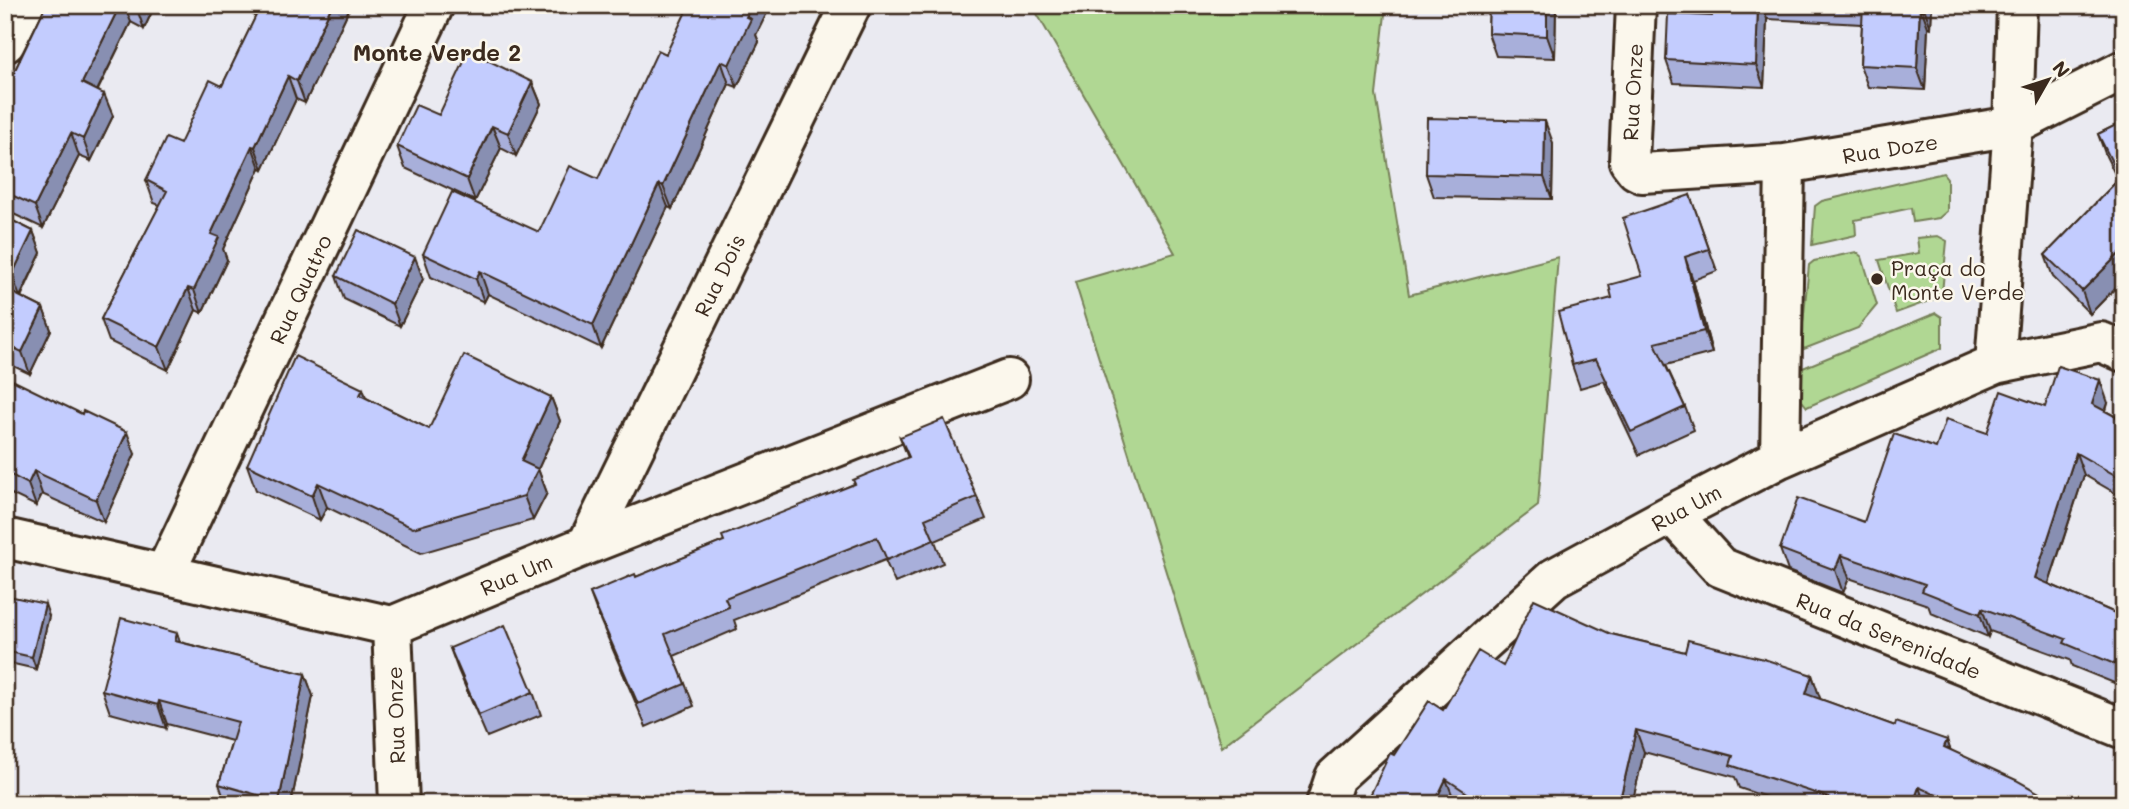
<svg xmlns="http://www.w3.org/2000/svg" width="2129" height="809" font-family="Mali,sans-serif">
  <rect width="100%" height="100%" fill="#eaeaf1"/>
  <filter id="ink" filterUnits="userSpaceOnUse"><feTurbulence type="fractalNoise" baseFrequency=".0143" numOctaves="2"/><feDisplacementMap in="SourceGraphic" scale="14" xChannelSelector="R" yChannelSelector="G"/><feConvolveMatrix kernelMatrix="1 2 1 2 8 2 1 2 1" color-interpolation-filters="sRGB"/></filter>
  <g filter="url(#ink)">
    <!-- green -->
    <path fill="#b0d793" stroke="#768058" stroke-width="2" d="M 1032,5 L 1386,5 L 1376,95 L 1409,295 L 1558,257 L 1538,506 L 1221,747 L 1075,282 L 1175,253 Z
      M 1943,173 L 1947,178 L 1947,211 L 1939,218 L 1913,222 L 1911,208 L 1855,220 L 1856,235 L 1812,245 L 1815,206 L 1822,201 Z
      M 1938,236 L 1947,241 L 1942,293 L 1934,299 L 1896,313 L 1879,260 L 1919,253 L 1917,238 Z
      M 1856,252 L 1862,257 L 1877,305 L 1858,328 L 1804,349 L 1801,343 L 1809,265 L 1814,261 Z
      M 1936,313 L 1942,317 L 1942,348 L 1807,407 L 1795,392 L 1798,370 Z"/>
    <g fill="none" stroke-linecap="round" stroke-linejoin="round">
      <defs>
        <path id="street" d="M 1636,5 L 1629,161 L 1636,170 L 1642,173 L 1785,164 L 2013,126 L 2124,70
          M 5,43 L 24,5
          M 1995,364 L 2013,126 L 2017,5
          M 1780,458 L 1785,164
          M 1672,514 L 1720,567 L 2124,729
          M 5,538 L 392,626 L 587,545 L 1009,379
          M 587,545 L 851,5
          M 165,573 L 434,5
          M 392,626 L 399,804
          M 1326,804 L 1335,777 L 1554,578 L 1672,514 L 1780,458 L 1995,364 L 2101,342 L 2124,352"/>
      </defs>
      <!-- street casing -->
      <use href="#street" stroke="#3b2a1e" stroke-width="44"/>
      <!-- street -->
      <use href="#street" stroke="#fbf7ec" stroke-width="38"/>
    </g>
    <!-- wall -->
    <path fill="#a8afda" stroke="#3b2a1e" stroke-width="2" d="M 46,5 L 155,5 L 144,29 L 131,22 L 98,90 L 113,116 L 91,161 L 79,156 L 43,228 L 5,210 L 5,91 Z
      M 234,5 L 351,5 L 305,103 L 296,99 L 263,169 L 260,168 L 223,249 L 227,260 L 202,313 L 196,310 L 168,370 L 109,341 L 101,319 L 160,205 L 154,203 L 146,180 L 180,144 L 222,86 L 256,16 Z
      M 551,5 L 567,5 L 564,12 Z
      M 1489,5 L 1556,5 L 1555,58 L 1496,56 L 1488,33 Z
      M 1713,5 L 1932,5 L 1931,28 L 1928,27 L 1925,90 L 1868,87 L 1860,65 L 1862,24 L 1767,19 L 1764,87 L 1674,83 L 1666,60 L 1712,16 Z
      M 756,35 L 759,42 L 737,87 L 729,84 L 672,209 L 668,207 L 601,348 L 488,294 L 484,302 L 431,277 L 423,254 L 539,232 L 598,179 L 666,54 Z
      M 532,82 L 541,104 L 516,156 L 501,148 L 475,201 L 405,168 L 397,146 L 439,115 Z
      M 2124,121 L 2124,279 L 2090,314 L 2053,277 L 2045,255 L 2118,180 L 2106,156 L 2098,134 Z
      M 1553,143 L 1552,199 L 1434,197 L 1426,174 Z
      M 1690,195 L 1717,271 L 1693,280 L 1712,353 L 1666,365 L 1685,407 L 1694,430 L 1639,455 L 1604,381 L 1580,388 L 1572,365 L 1612,298 L 1642,276 Z
      M 5,217 L 33,231 L 41,253 L 21,297 L 43,308 L 51,330 L 30,374 L 5,362 Z
      M 336,276 L 423,279 L 400,326 L 344,299 Z
      M 5,388 L 135,454 L 104,522 L 42,494 L 36,506 L 5,491 Z
      M 363,389 L 366,398 L 429,429 L 551,397 L 560,421 L 538,469 L 547,493 L 533,520 L 421,553 L 327,507 L 320,520 L 256,490 L 247,465 Z
      M 2108,403 L 2106,411 L 2124,421 L 2124,498 L 2084,475 L 2049,584 L 2124,617 L 2124,687 L 2072,666 L 2070,660 L 1990,631 L 1988,637 L 1931,613 L 1928,605 L 1849,578 L 1843,593 L 1788,571 L 1780,549 L 1864,522 L 1936,448 L 1987,433 L 2045,407 Z
      M 900,437 L 977,497 L 986,519 L 935,541 L 943,563 L 895,583 L 885,560 L 734,620 L 737,629 L 674,656 L 694,706 L 646,727 L 598,615 L 590,593 L 636,577 L 724,541 L 854,484 L 908,458 Z
      M 5,612 L 49,616 L 36,669 L 5,662 Z
      M 177,633 L 180,642 L 305,674 L 313,696 L 291,804 L 226,804 L 219,784 L 232,741 L 167,724 L 166,728 L 110,713 L 102,690 Z
      M 1611,634 L 1685,652 L 1812,675 L 1820,699 L 1895,726 L 1947,740 L 1950,750 L 2059,804 L 1787,804 L 1739,788 L 1735,777 L 1644,752 L 1632,804 L 1458,804 L 1455,802 L 1453,804 L 1366,804 L 1394,755 L 1443,710 L 1503,666 Z
      M 450,648 L 533,692 L 541,715 L 487,737 L 458,670 Z"/>
    <!-- shaded-wall -->
    <path fill="#888fb2" stroke="#3b2a1e" stroke-width="2" d="M 120,5 L 124,5 L 131,22 L 90,105 L 82,83 Z
      M 136,5 L 155,5 L 144,29 L 136,6 Z
      M 332,5 L 351,5 L 305,103 L 297,81 Z
      M 562,5 L 567,5 L 564,12 Z
      M 752,5 L 771,5 L 756,35 L 759,42 L 737,87 L 729,65 L 746,17 Z
      M 1547,5 L 1556,5 L 1555,58 L 1547,36 Z
      M 1758,5 L 1762,5 L 1767,19 L 1764,87 L 1756,65 Z
      M 1920,5 L 1928,27 L 1925,90 L 1917,68 Z
      M 1923,5 L 1932,5 L 1931,28 Z
      M 721,61 L 729,84 L 672,209 L 663,186 Z
      M 288,76 L 296,99 L 263,169 L 255,147 Z
      M 532,82 L 541,104 L 516,156 L 508,133 Z
      M 104,94 L 113,116 L 91,161 L 83,139 Z
      M 1545,121 L 1553,143 L 1552,199 L 1544,177 Z
      M 492,126 L 501,148 L 475,201 L 467,179 Z
      M 71,133 L 79,156 L 43,228 L 35,206 Z
      M 252,146 L 260,168 L 223,249 L 227,260 L 202,313 L 194,290 L 211,234 Z
      M 659,184 L 668,207 L 601,348 L 593,325 Z
      M 33,231 L 41,253 L 20,297 L 12,275 Z
      M 2124,249 L 2124,279 L 2090,314 L 2082,291 Z
      M 415,257 L 423,279 L 400,326 L 392,304 Z
      M 1685,257 L 1693,280 L 1712,353 L 1704,331 Z
      M 480,271 L 488,294 L 484,302 L 476,279 Z
      M 188,288 L 196,310 L 168,370 L 159,347 Z
      M 43,308 L 51,330 L 30,374 L 22,352 Z
      M 2100,380 L 2108,403 L 2100,426 L 2092,404 Z
      M 363,389 L 372,413 L 360,395 Z
      M 551,397 L 560,421 L 534,478 L 538,469 L 547,493 L 533,520 L 524,496 L 521,461 Z
      M 127,432 L 135,454 L 104,522 L 96,500 Z
      M 2076,453 L 2084,475 L 2043,601 L 2035,578 Z
      M 34,471 L 42,494 L 36,506 L 28,484 Z
      M 318,483 L 327,507 L 320,520 L 312,496 Z
      M 1841,555 L 1849,578 L 1843,593 L 1835,570 Z
      M 45,604 L 49,616 L 36,669 L 32,657 Z
      M 1982,608 L 1990,631 L 1988,637 L 1980,614 Z
      M 177,633 L 185,656 L 175,641 Z
      M 305,674 L 313,696 L 291,804 L 280,804 L 279,801 Z
      M 1812,675 L 1820,698 L 1814,716 L 1806,694 Z
      M 159,701 L 167,724 L 166,728 L 158,705 Z
      M 1636,730 L 1644,752 L 1632,804 L 1619,804 Z
      M 1947,740 L 1955,763 L 1944,747 Z
      M 1446,779 L 1455,802 L 1453,804 L 1434,804 Z
      M 1919,787 L 1925,804 L 1913,804 Z"/>
    <!-- building -->
    <path fill="#c3ccfe" stroke="#3b2a1e" stroke-width="2" d="M 46,5 L 120,5 L 82,83 L 104,94 L 83,139 L 71,133 L 35,206 L 5,192 L 5,91 Z
      M 261,5 L 332,5 L 297,81 L 288,76 L 255,147 L 252,146 L 211,234 L 219,237 L 194,290 L 188,288 L 159,347 L 101,319 L 167,191 L 146,180 L 166,138 L 180,144 L 210,80 L 222,86 Z
      M 689,5 L 752,5 L 746,17 L 751,19 L 729,65 L 721,61 L 663,186 L 659,184 L 593,325 L 480,271 L 476,279 L 423,254 L 452,192 L 539,232 L 570,166 L 598,179 L 658,50 L 666,54 Z
      M 1489,5 L 1547,5 L 1547,36 L 1488,33 Z
      M 1713,5 L 1758,5 L 1756,65 L 1666,60 L 1668,14 L 1712,16 Z
      M 1863,5 L 1920,5 L 1917,68 L 1860,65 Z
      M 469,51 L 532,82 L 508,133 L 492,126 L 467,179 L 397,146 L 416,105 L 439,115 Z
      M 1427,118 L 1545,121 L 1544,177 L 1426,174 Z
      M 2124,121 L 2124,249 L 2082,291 L 2045,255 L 2120,178 L 2098,134 Z
      M 1690,195 L 1709,249 L 1685,257 L 1704,331 L 1655,343 L 1685,407 L 1631,432 L 1596,359 L 1572,365 L 1558,312 L 1612,298 L 1609,285 L 1642,276 L 1623,218 Z
      M 5,217 L 33,231 L 12,275 L 5,271 Z
      M 358,230 L 415,257 L 392,304 L 336,276 Z
      M 5,289 L 43,308 L 22,352 L 5,344 Z
      M 464,355 L 551,397 L 521,461 L 538,469 L 524,496 L 413,528 L 318,483 L 312,496 L 247,465 L 295,356 L 363,389 L 360,395 L 429,429 Z
      M 2058,366 L 2100,380 L 2092,404 L 2124,421 L 2124,480 L 2076,453 L 2035,578 L 2124,617 L 2124,668 L 2064,643 L 2066,639 L 1982,608 L 1980,614 L 1922,591 L 1925,584 L 1841,555 L 1835,570 L 1780,549 L 1798,498 L 1864,522 L 1894,434 L 1936,448 L 1946,419 L 1987,433 L 2001,391 L 2045,407 Z
      M 10,379 L 82,414 L 83,411 L 127,432 L 96,500 L 34,471 L 28,484 L 5,472 L 5,388 Z
      M 944,419 L 977,497 L 925,519 L 934,540 L 887,560 L 877,537 L 725,598 L 729,607 L 665,634 L 685,684 L 638,704 L 590,593 L 635,574 L 636,577 L 724,541 L 722,536 L 855,484 L 853,480 L 909,457 L 900,437 Z
      M 9,596 L 45,604 L 32,657 L 5,651 L 5,612 Z
      M 1534,599 L 1611,634 L 1685,652 L 1688,640 L 1764,659 L 1812,675 L 1806,694 L 1895,726 L 1896,722 L 1947,740 L 1944,747 L 2016,780 L 2059,804 L 1956,804 L 1919,787 L 1913,804 L 1828,804 L 1830,798 L 1730,765 L 1733,756 L 1636,730 L 1619,804 L 1484,804 L 1446,779 L 1434,804 L 1366,804 L 1390,753 L 1394,755 L 1429,701 L 1443,710 L 1478,651 L 1503,666 Z
      M 121,618 L 177,633 L 175,641 L 305,674 L 279,801 L 219,784 L 238,722 L 159,701 L 158,705 L 102,690 Z
      M 505,625 L 533,692 L 479,715 L 450,648 Z"/>
  </g>
  <!-- markers -->
  <circle fill="#3b2a1e" stroke="#fbf7ec" stroke-width="2.5" cx="1877" cy="279" r="7"/>
  <g text-anchor="middle" dominant-baseline="central" stroke-width="5" stroke-linejoin="round" paint-order="stroke">
    <!-- street labels -->
    <g font-size="21" fill="#3b2a1e" stroke="#fbf7ec">
      <text transform="translate(1632 92) rotate(-87)">Rua Onze</text>
      <text transform="translate(1890 148) rotate(-9)">Rua Doze</text>
      <text transform="translate(719 275) rotate(-64)">Rua Dois</text>
      <text transform="translate(300 289) rotate(-65)">Rua Quatro</text>
      <text transform="translate(1686 507) rotate(-28)">Rua Um</text>
      <text transform="translate(516 574) rotate(-23)">Rua Um</text>
      <text transform="translate(1889 635) rotate(22)">Rua da Serenidade</text>
      <text transform="translate(395 715) rotate(-92)">Rua Onze</text>
    </g>
    <!-- poi labels -->
    <g font-size="21" fill="#3b2a1e" stroke="#fbf7ec" text-anchor="start">
      <text x="1891" y="267">Praça do<tspan x="1891" dy="24">Monte Verde</tspan></text>
    </g>
    <!-- neighbourhood labels -->
    <g font-size="23" font-weight="bold" fill="#3b2a1e" stroke="#fbf7ec">
      <text x="437" y="52">Monte Verde 2</text>
    </g>
  </g>
  <!-- margin -->
  <rect width="2129" height="809" fill="none" stroke="#fbf7ec" stroke-width="28"/>
  <rect x="14" y="14" width="2101" height="781" fill="none" stroke="#3b2a1e" stroke-width="2.5" filter="url(#ink)"/>
  <!-- north arrow -->
  <g transform="translate(2048 80) rotate(51)" stroke="#fbf7ec" stroke-width="5" paint-order="stroke">
  <path d="M0-5L12 26L0 18L-12 26Z" fill="#3b2a1e"/>
  <text y="-10" font-size="19" font-weight="bold" text-anchor="middle" fill="#3b2a1e">N</text>
  </g>
</svg>
